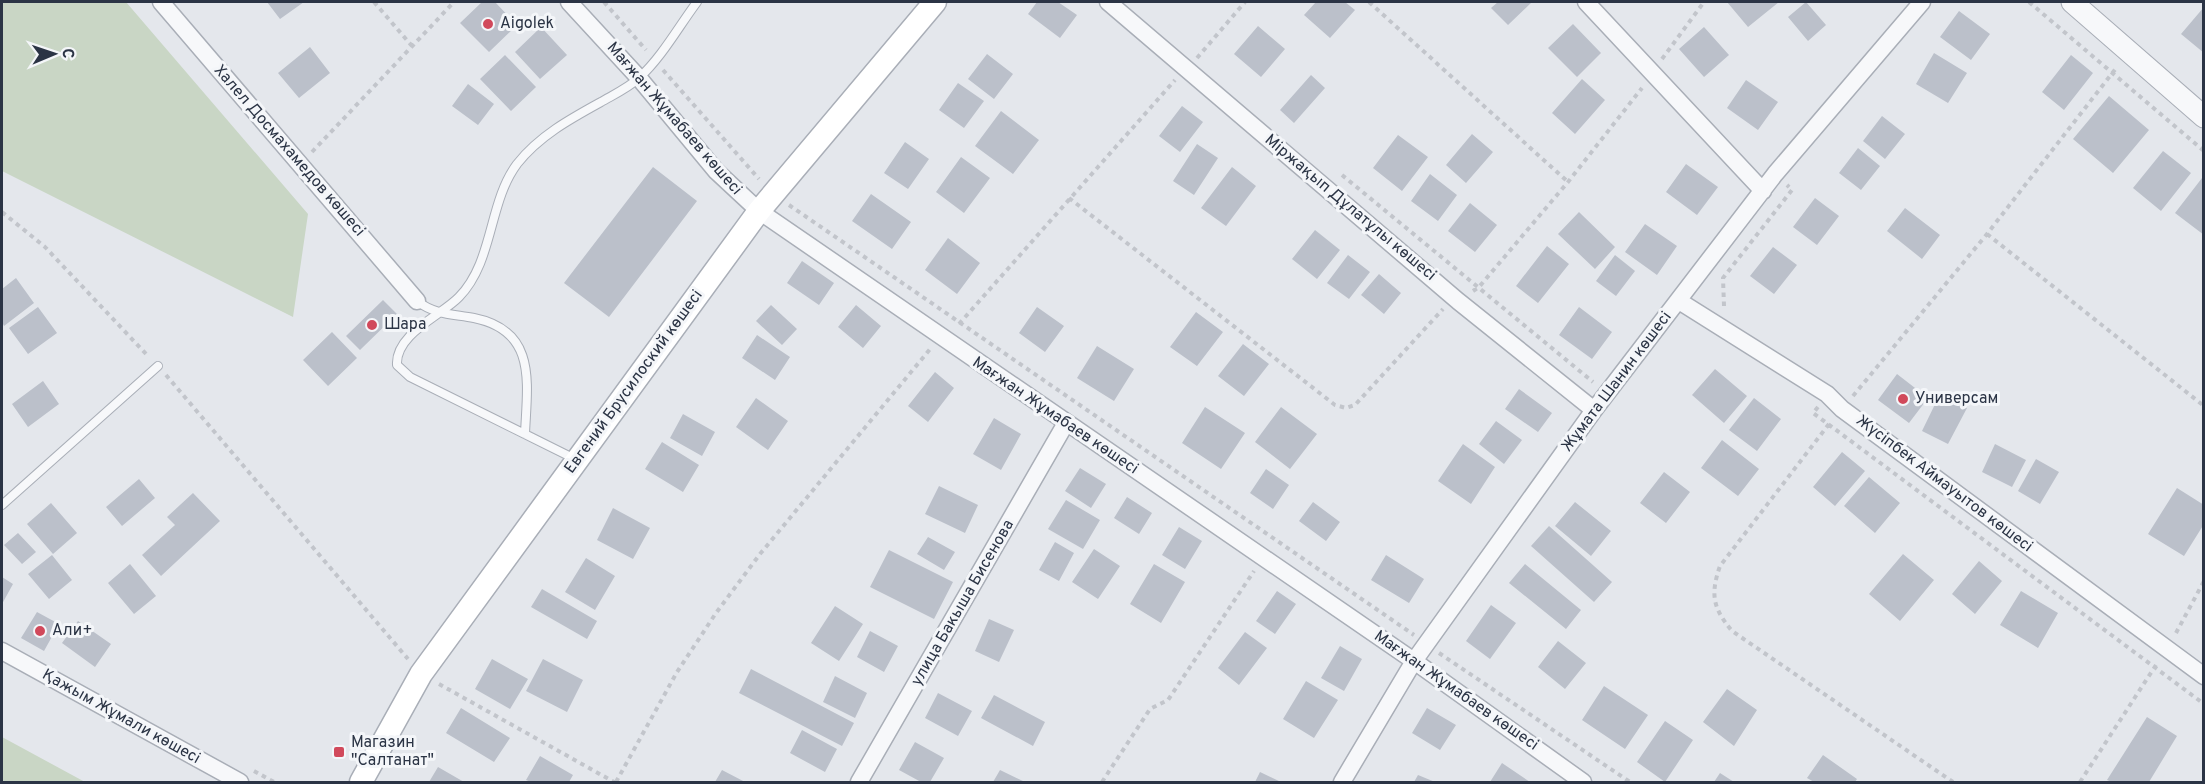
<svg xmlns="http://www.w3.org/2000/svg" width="2205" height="784" font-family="Overpass,sans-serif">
  <rect width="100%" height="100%" fill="#e4e7ec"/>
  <!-- green -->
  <path fill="#c9d6c5" d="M 2,2 L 126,2 L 308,214 L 293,317 L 2,171 Z
    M 2,737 L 85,782 L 2,782 Z"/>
  <!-- building -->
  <path fill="#bbc0ca" d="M 267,2 L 304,2 L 280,19 Z
    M 482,2 L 495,2 L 517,25 L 489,52 L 460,23 Z
    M 1037,2 L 1058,2 L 1077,15 L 1060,38 L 1028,14 Z
    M 1316,2 L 1345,2 L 1355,10 L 1330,38 L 1304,15 Z
    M 1498,2 L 1532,2 L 1508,25 L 1491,8 Z
    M 1727,2 L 1779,2 L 1748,27 Z
    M 1806,2 L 1826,25 L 1808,41 L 1788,17 Z
    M 2204,7 L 2204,53 L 2181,34 Z
    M 1959,11 L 1990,34 L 1971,60 L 1940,37 Z
    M 1573,24 L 1601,53 L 1577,77 L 1548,48 Z
    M 1258,26 L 1285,49 L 1261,77 L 1234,54 Z
    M 541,27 L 567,55 L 540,79 L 515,52 Z
    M 1704,27 L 1729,55 L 1704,77 L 1679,49 Z
    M 310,47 L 330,73 L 299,98 L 278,73 Z
    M 1934,53 L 1967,73 L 1948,103 L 1916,84 Z
    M 987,54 L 1013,74 L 994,99 L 968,79 Z
    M 505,55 L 536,87 L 511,111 L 480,79 Z
    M 2071,55 L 2093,73 L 2064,110 L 2042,92 Z
    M 1311,75 L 1325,88 L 1294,123 L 1280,110 Z
    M 1582,79 L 1605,100 L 1575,134 L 1552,113 Z
    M 1746,80 L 1778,102 L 1758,130 L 1727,108 Z
    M 958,83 L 984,101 L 964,128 L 939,110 Z
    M 468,84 L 494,104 L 478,125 L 452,106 Z
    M 2109,96 L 2149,130 L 2113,173 L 2073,139 Z
    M 1182,106 L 1203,122 L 1180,152 L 1159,136 Z
    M 1001,111 L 1039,140 L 1013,174 L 975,146 Z
    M 1882,116 L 1905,134 L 1885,159 L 1863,141 Z
    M 1472,134 L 1493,152 L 1466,183 L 1446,165 Z
    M 1398,135 L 1428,157 L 1402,191 L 1373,168 Z
    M 905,142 L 929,159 L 908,189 L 884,173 Z
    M 1197,144 L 1218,158 L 1194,195 L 1173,181 Z
    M 1858,148 L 1880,166 L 1861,190 L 1839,173 Z
    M 2163,151 L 2191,173 L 2161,211 L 2133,188 Z
    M 961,157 L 990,178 L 964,213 L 936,192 Z
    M 1686,164 L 1718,187 L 1697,215 L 1666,192 Z
    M 653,167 L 697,201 L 609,317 L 564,283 Z
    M 1232,167 L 1256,186 L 1226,226 L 1201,208 Z
    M 1430,174 L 1457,195 L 1438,221 L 1411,201 Z
    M 2202,178 L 2204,179 L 2204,235 L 2175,213 Z
    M 871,194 L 911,222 L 892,249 L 852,221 Z
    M 1815,198 L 1839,216 L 1817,245 L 1793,227 Z
    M 1470,203 L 1497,225 L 1475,252 L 1448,231 Z
    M 1905,208 L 1940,235 L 1922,259 L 1887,231 Z
    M 1579,212 L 1615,247 L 1595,269 L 1558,234 Z
    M 1645,224 L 1677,246 L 1657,275 L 1625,252 Z
    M 1315,230 L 1340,250 L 1317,279 L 1292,259 Z
    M 948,238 L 980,263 L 957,294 L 925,270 Z
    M 1547,246 L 1569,264 L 1538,303 L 1516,286 Z
    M 1773,247 L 1797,265 L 1774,294 L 1750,276 Z
    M 1348,255 L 1370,272 L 1349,299 L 1327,283 Z
    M 1615,255 L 1635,271 L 1616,296 L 1596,281 Z
    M 802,261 L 834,283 L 819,305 L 787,283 Z
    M 1379,274 L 1401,293 L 1384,314 L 1361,295 Z
    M 16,278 L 34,303 L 4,326 L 2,322 L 2,289 Z
    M 383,300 L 397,314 L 360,350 L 346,336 Z
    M 771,305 L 797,329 L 782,345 L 756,321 Z
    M 856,305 L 881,326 L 863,348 L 838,327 Z
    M 38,307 L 57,333 L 28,354 L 9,328 Z
    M 1037,307 L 1064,326 L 1045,352 L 1019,333 Z
    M 1579,307 L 1612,332 L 1592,359 L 1559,335 Z
    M 1196,312 L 1223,332 L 1197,366 L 1170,347 Z
    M 332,332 L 357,358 L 328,386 L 303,360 Z
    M 757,335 L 790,357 L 775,380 L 742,358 Z
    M 1243,344 L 1269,364 L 1244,396 L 1218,376 Z
    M 1097,346 L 1134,369 L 1114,401 L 1077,378 Z
    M 1715,369 L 1747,396 L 1724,423 L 1692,395 Z
    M 935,372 L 954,388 L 928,422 L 908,406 Z
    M 1897,374 L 1928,398 L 1909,423 L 1878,400 Z
    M 43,381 L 59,404 L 28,427 L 12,404 Z
    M 1519,389 L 1552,413 L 1538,432 L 1505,409 Z
    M 1940,394 L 1967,408 L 1948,444 L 1922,431 Z
    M 756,398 L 788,421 L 768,450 L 736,427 Z
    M 1754,398 L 1781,419 L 1757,451 L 1729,430 Z
    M 1205,407 L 1245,433 L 1221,469 L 1182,443 Z
    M 1281,407 L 1317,434 L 1290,469 L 1255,442 Z
    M 683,414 L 715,432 L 702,456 L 670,438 Z
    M 994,418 L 1021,434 L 1001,470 L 973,454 Z
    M 1496,421 L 1522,440 L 1504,464 L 1479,444 Z
    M 1722,440 L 1759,469 L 1738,496 L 1701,468 Z
    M 662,442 L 699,465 L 683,492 L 645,469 Z
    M 1463,444 L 1495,467 L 1471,504 L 1438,481 Z
    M 1995,444 L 2026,460 L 2012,487 L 1982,472 Z
    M 1842,452 L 1865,471 L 1835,506 L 1813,487 Z
    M 2036,459 L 2059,472 L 2040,504 L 2018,491 Z
    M 1080,468 L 1106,484 L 1091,508 L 1065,491 Z
    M 1266,469 L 1289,485 L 1273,509 L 1250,493 Z
    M 1664,472 L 1690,492 L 1666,523 L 1640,503 Z
    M 1869,477 L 1900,503 L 1875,533 L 1844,506 Z
    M 139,479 L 155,498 L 122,526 L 106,507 Z
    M 939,486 L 978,505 L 965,533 L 925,514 Z
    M 2177,488 L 2204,505 L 2204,524 L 2184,556 L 2148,534 Z
    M 193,493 L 220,521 L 161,576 L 142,555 L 175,525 L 167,517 Z
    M 1127,497 L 1152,513 L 1139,534 L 1114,518 Z
    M 1066,500 L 1100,520 L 1083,549 L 1048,529 Z
    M 1313,502 L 1340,522 L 1326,541 L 1299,521 Z
    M 1575,502 L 1611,531 L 1591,556 L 1555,526 Z
    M 51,503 L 77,533 L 53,554 L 27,524 Z
    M 613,508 L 650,528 L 633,559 L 597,540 Z
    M 1549,526 L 1612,582 L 1594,602 L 1531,546 Z
    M 1179,527 L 1202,541 L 1185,569 L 1162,555 Z
    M 18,533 L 36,552 L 22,564 L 4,545 Z
    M 928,537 L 955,552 L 944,570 L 917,554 Z
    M 1055,542 L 1074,553 L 1059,581 L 1039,570 Z
    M 1094,549 L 1120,566 L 1098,599 L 1072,582 Z
    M 889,550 L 953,582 L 934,619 L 870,587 Z
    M 1903,554 L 1934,580 L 1900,621 L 1869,594 Z
    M 52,555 L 72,580 L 49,599 L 28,574 Z
    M 1386,555 L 1424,579 L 1409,603 L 1371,580 Z
    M 586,558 L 615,576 L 595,610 L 565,592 Z
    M 1979,561 L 2002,581 L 1975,614 L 1952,594 Z
    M 130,564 L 156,596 L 134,614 L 108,583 Z
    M 1154,564 L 1185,582 L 1161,623 L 1130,604 Z
    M 1525,564 L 1581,610 L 1566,629 L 1509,583 Z
    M 2,577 L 13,584 L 2,604 Z
    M 542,589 L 597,621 L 587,639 L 531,607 Z
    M 1277,591 L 1296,604 L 1275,634 L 1256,621 Z
    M 2021,591 L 2058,613 L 2038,648 L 2000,625 Z
    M 1491,605 L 1516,623 L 1490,659 L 1466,641 Z
    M 835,606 L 863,624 L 839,661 L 811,643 Z
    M 37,612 L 59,624 L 44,651 L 21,638 Z
    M 989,619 L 1014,630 L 999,662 L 975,651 Z
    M 78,621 L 111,644 L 95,667 L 62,643 Z
    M 870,631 L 898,646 L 884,672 L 857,657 Z
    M 1245,632 L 1267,648 L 1239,685 L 1218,668 Z
    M 1558,641 L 1586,663 L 1565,689 L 1538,667 Z
    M 1340,646 L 1362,659 L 1344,691 L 1321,678 Z
    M 492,659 L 528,679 L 510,709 L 475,689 Z
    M 543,659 L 583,680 L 567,712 L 526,691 Z
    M 751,669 L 854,723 L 842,746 L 739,693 Z
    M 835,676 L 867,693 L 855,718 L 823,702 Z
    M 1306,681 L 1338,700 L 1314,738 L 1283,719 Z
    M 1604,686 L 1648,715 L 1625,749 L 1582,720 Z
    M 1727,689 L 1757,710 L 1734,746 L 1703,722 Z
    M 938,693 L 972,711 L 958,736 L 925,718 Z
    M 994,695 L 1045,722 L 1033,746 L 981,718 Z
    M 461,708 L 510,738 L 494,762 L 446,733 Z
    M 1427,708 L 1456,725 L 1440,750 L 1412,733 Z
    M 2147,717 L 2177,736 L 2149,782 L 2112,782 L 2107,780 Z
    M 1665,721 L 1693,740 L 1665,782 L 1637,762 Z
    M 802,730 L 837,749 L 825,772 L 790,753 Z
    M 915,742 L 944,758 L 930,782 L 921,782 L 899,770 Z
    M 1823,755 L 1857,779 L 1855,782 L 1814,782 L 1807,778 Z
    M 540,756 L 573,775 L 569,782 L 531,782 L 526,780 Z
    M 1502,763 L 1530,782 L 1490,782 Z
    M 438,767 L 464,782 L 429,782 Z
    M 722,770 L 745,782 L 715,782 Z
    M 1000,770 L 1025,782 L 993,782 Z
    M 1260,772 L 1281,782 L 1255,782 Z
    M 1720,773 L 1734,782 L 1714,782 Z
    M 1418,775 L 1435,782 L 1414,782 Z"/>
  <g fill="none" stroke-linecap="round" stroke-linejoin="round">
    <defs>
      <path id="service" d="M 417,301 C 435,315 453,314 474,318 C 538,331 527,384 525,434
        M 577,460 L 410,377 L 397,365 C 395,334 442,315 459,297 C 494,261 488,203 517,164 C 539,136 570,119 601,102 C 613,95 628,88 639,78 C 662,57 679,26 697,2
        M 2,505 L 158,366"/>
      <path id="minor" d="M 161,2 L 417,301
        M 569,2 L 639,78 L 716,171 L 759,211 L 1414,661 L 1583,782
        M 1108,2 L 1458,301 L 1594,410
        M 1586,2 L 1763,191
        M 1679,301 L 1827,394 L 1842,409 L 2204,676
        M 2,651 L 240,782
        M 859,782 L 1066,423
        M 1342,782 L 1414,661 L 1594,410 L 1775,174 L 1922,2"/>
      <path id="tertiary" d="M 2072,2 L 2204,117"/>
      <path id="secondary" d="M 361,782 L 421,674 L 759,211 L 935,2"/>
    </defs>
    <!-- service casing -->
    <use href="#service" stroke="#a9aeb7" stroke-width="10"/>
    <!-- minor casing -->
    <use href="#minor" stroke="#a9aeb7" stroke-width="19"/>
    <!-- tertiary casing -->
    <use href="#tertiary" stroke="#a9aeb7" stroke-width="23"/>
    <!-- secondary casing -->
    <use href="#secondary" stroke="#a9aeb7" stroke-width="25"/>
    <!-- path -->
    <path stroke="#c2c5cb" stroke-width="4" stroke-dasharray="4.5 4.5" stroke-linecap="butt" d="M 374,2 L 412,46
      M 604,2 L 646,50
      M 1369,2 L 1568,182
      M 2029,2 L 2204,151
      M 1197,58 L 1245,2
      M 1662,59 L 1704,2
      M 663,70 L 759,179
      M 312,152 L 454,2
      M 1342,175 L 1593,382
      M 1069,198 L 1335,405 L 1346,408 L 1355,405 L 1443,309
      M 789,205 L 1414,635
      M 2,212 L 45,247 L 148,356
      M 1987,234 L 2204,406
      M 1473,291 L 1479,287 L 1568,182 L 1642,88
      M 1724,306 L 1723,278 L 1792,190 L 1787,185
      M 959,324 L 1175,80
      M 166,375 L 408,659
      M 1853,396 L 1987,234 L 2117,67
      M 1818,407 L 1813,413 L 1828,424 L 2204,704
      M 1829,424 L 1720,566 C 1710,595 1713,608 1732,631 L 1953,782
      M 2176,633 L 2204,581
      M 1439,653 L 1630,782
      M 439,684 L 614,782
      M 254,771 L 274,782
      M 616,782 L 677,672 L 716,613 L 760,554 L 931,348
      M 1102,782 L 1150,709 L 1168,700 L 1254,571
      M 2080,782 L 2156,665"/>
    <!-- service -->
    <use href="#service" stroke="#f7f8fa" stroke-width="8"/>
    <!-- minor -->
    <use href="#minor" stroke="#f7f8fa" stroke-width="16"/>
    <!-- tertiary -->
    <use href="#tertiary" stroke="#f7f8fa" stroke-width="21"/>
    <!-- secondary -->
    <use href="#secondary" stroke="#fff" stroke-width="22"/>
  </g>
  <!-- markers -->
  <g fill="#d1495b" stroke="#f4f6f9" stroke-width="2">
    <circle cx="488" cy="24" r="6"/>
    <circle cx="372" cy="325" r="6"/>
    <circle cx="1903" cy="399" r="6"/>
    <circle cx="40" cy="631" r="6"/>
    <rect x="333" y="746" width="12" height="12" rx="3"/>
  </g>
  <g text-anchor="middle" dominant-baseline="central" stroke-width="6" stroke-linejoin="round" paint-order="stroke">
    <!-- poi labels -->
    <g font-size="16" fill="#2b3445" stroke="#f4f6f9" text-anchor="start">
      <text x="500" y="24">Aigolek</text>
      <text x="384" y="325">Шара</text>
      <text x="1915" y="399">Универсам</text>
      <text x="52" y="631">Али+</text>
      <text x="351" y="743">Магазин<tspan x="351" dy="18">"Салтанат"</tspan></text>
    </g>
    <!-- street labels -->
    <g font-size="16" fill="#2b3445" stroke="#f4f6f9">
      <text transform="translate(674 119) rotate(49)">Мағжан Жұмабаев көшесі</text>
      <text transform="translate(289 151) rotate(49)">Халел Досмахамедов көшесі</text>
      <text transform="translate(1350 208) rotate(40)">Міржақып Дұлатұлы көшесі</text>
      <text transform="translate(634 382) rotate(-54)">Евгений Брусилоский көшесі</text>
      <text transform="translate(1617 382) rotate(-53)">Жұмата Шанин көшесі</text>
      <text transform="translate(1055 416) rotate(34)">Мағжан Жұмабаев көшесі</text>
      <text transform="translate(1944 484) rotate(37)">Жүсіпбек Аймауытов көшесі</text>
      <text transform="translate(963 603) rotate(-60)">улица Бакыша Бисенова</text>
      <text transform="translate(1456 691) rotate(35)">Мағжан Жұмабаев көшесі</text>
      <text transform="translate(121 717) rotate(29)">Қажым Жұмали көшесі</text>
    </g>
  </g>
  <!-- border -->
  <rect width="2205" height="784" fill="none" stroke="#2b3445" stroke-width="6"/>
  <!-- north arrow -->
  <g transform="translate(54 54) rotate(88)" stroke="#f4f6f9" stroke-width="4.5" paint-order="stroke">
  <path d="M0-4.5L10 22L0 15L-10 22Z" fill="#2b3445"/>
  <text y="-9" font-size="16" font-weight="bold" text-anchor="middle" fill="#2b3445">С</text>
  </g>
</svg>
